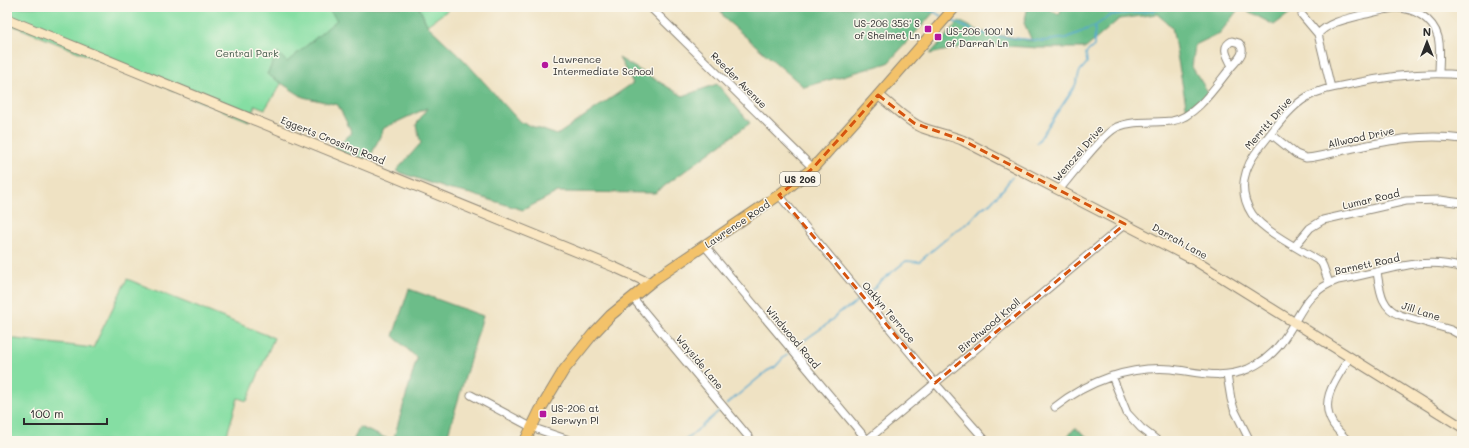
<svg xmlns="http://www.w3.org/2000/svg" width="1469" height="448" font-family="Mali,sans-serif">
  <rect width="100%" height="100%" fill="#fbf7ec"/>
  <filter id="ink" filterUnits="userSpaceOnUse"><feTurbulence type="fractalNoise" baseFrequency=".025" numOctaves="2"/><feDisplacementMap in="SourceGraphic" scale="8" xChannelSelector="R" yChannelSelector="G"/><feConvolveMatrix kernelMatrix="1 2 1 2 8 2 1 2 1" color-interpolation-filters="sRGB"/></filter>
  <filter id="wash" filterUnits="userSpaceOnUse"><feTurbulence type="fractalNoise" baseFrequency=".012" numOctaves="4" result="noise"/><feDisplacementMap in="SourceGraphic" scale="16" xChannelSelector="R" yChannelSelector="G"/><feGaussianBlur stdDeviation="0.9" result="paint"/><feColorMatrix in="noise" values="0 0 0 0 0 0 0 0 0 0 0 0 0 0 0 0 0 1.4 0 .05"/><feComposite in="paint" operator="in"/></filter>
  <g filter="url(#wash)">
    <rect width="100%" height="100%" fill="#efe2c3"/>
    <!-- green -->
    <path fill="#85dea3" stroke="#588467" d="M 7,7 L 333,7 L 341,19 L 292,67 L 265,109 L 255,105 L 249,121 L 7,23 Z
      M 419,7 L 452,7 L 427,25 Z
      M 127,279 L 274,338 L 247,401 L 238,398 L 225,441 L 7,441 L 7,338 L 93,348 Z"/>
    <!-- forest -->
    <path fill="#6cbd89" stroke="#4c745a" d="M 327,7 L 419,7 L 427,25 L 464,60 L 520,122 L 557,135 L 633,83 L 619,58 L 683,96 L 717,84 L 750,123 L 655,193 L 558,192 L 523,210 L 471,194 L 447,189 L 396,171 L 421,143 L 416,125 L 427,108 L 384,128 L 365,168 L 327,153 L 352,133 L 338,105 L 303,97 L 267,74 L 278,53 L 287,62 L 337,20 Z
      M 725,7 L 933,7 L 936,10 L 888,63 L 804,87 L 725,19 L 721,11 Z
      M 1028,7 L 1045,7 L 1059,15 L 1062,7 L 1298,7 L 1274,25 L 1240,7 L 1220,33 L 1195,45 L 1192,67 L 1208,92 L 1188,116 L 1172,27 L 1157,14 L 1119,19 L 1086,48 L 1039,48 L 975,44 L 930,54 L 959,21 L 979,31 L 1032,41 L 1024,23 Z
      M 409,289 L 483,316 L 446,441 L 353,441 L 359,427 L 393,441 L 417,358 L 393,336 Z
      M 1075,428 L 1093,441 L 1063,441 Z"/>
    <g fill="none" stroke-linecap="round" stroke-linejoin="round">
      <!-- stream -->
      <path stroke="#53a7cf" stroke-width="1.5" d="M 906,7 L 932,11 L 942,16
        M 949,19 L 973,31 L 993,36 L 1043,41 L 1066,38 L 1095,26 L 1111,15 L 1153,11 L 1166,7
        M 1037,143 L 1075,86 L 1080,71 L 1087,63 L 1086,53 L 1094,46 L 1095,26
        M 869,293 L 882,280 L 906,261 L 919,262 L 954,232 L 970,221 L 982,208 L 990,203 L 1004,188 L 1012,177
        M 795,347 L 826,325 L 840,312 L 850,307 L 858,300
        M 727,404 L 767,371 L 775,367 L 787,354
        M 683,441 L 687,439 L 719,411"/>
    </g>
  </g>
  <g filter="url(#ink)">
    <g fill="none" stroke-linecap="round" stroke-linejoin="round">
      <defs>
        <path id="street" d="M 650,7 L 813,168
          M 1302,15 L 1318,34 L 1331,88
          M 1318,34 C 1329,22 1346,19 1362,15 C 1373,13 1384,9 1395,8 C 1414,7 1433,19 1438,37 C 1441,48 1439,62 1439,74
          M 1232,41 L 1239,43 C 1247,52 1238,59 1232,66 C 1228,57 1220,47 1232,41 Z
          M 1271,134 L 1296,154 L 1306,158 C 1321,157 1335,152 1349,149 C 1387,141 1423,133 1462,139
          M 1059,190 C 1072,175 1101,135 1117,127 C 1134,120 1154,123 1172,121 C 1197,117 1217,84 1232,66
          M 779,195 L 935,383 L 986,441
          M 704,245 L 867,440
          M 1295,246 L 1310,228 L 1323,220 L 1406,201 L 1440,200 L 1462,203
          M 1460,268 L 1462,247
          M 1377,272 C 1380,290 1381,308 1400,315 L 1451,330 L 1462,336
          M 1329,283 L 1323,266 L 1321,262 C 1303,251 1263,231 1252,214 C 1237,191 1244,167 1260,147 C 1274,130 1288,108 1307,97 C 1321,89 1336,87 1351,84 C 1388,76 1424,71 1462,75
          M 632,297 L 752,441
          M 1227,375 L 1231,399 L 1234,409 L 1250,441
          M 1112,376 L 1127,413 L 1141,428 L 1158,441
          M 471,395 L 531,427 L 572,441
          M 1055,407 C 1088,381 1129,366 1171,369 C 1197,372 1222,380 1248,369 C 1261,363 1273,354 1281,343 C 1301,317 1303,292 1338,280 C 1378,274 1422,254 1462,268
          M 866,441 L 1125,224
          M 1348,441 C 1343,436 1337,430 1333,424 C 1318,400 1337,378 1350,357"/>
        <path id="secondary" d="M 7,19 L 614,267 L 649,283
          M 878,95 C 893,106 906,121 923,128 C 936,133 950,135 962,140 L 1194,260 L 1462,427"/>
        <path id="primary" d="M 525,441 L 540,410 L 564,370 L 593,334 L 611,315 L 655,279 L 779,195 L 813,168 L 873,101 L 955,7"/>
      </defs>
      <!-- street casing -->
      <use href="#street" stroke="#8d8677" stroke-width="9"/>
      <!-- secondary casing -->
      <use href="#secondary" stroke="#8d8677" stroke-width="11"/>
      <!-- primary casing -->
      <use href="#primary" stroke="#8d8677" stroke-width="12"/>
      <!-- street -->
      <use href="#street" stroke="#fff" stroke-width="7"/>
      <!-- secondary -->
      <use href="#secondary" stroke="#fae7c3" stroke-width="9"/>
      <!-- primary -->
      <use href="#primary" stroke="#f3c26a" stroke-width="10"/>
    </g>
  </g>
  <!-- marked area -->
  <path fill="none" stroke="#d5540f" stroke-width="3" stroke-dasharray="8 5" stroke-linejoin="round" d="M 878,95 L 914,123 L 962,140 L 1125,224 L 935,383 L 779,195 L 813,168 Z"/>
  <!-- markers -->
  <g fill="#b5179e" stroke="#fbf7ec" stroke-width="1.5">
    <rect x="924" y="25" width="8" height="8" rx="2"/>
    <rect x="934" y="33" width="8" height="8" rx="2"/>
    <circle cx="545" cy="65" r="4"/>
    <rect x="539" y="410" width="8" height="8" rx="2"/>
  </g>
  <g text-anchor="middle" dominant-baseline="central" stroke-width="3" stroke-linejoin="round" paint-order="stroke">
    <!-- shield labels -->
    <rect fill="#fbf7ec" stroke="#696865" stroke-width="1" x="780" y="172" width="40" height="14" rx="3"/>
    <g font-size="9" font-weight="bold" fill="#2b2b2b">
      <text x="800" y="179">US 206</text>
    </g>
    <!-- poi labels -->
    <g font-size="10" fill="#2b2b2b" stroke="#fbf7ec" text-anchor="start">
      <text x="920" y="23" text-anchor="end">US-206 356' S<tspan x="920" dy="12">of Shelmet Ln</tspan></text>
      <text x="946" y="31">US-206 100' N<tspan x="946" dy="12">of Darrah Ln</tspan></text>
      <text x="553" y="59">Lawrence<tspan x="553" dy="12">Intermediate School</tspan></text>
      <text x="551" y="408">US-206 at<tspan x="551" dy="12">Berwyn Pl</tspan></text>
    </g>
    <!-- park labels -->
    <g font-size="10" fill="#425849" stroke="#fbf7ec">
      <text x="247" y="53">Central Park</text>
    </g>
    <!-- street labels -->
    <g font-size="10" fill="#2b2b2b" stroke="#fbf7ec">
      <text transform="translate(739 80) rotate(45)">Reeder Avenue</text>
      <text transform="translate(1268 123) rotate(-49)">Merritt Drive</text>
      <text transform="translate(1361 137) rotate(-12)">Allwood Drive</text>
      <text transform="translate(333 140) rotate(22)">Eggerts Crossing Road</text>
      <text transform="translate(1078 153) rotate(-49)">Wenczel Drive</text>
      <text transform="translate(1371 199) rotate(-13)">Lumar Road</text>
      <text transform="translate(737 224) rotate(-34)">Lawrence Road</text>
      <text transform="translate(1180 241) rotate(29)">Darrah Lane</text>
      <text transform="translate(1367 264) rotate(-12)">Barnett Road</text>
      <text transform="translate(1421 311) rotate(18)">Jill Lane</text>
      <text transform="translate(889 312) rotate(50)">Oaklyn Terrace</text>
      <text transform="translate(989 325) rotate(-40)">Birchwood Knoll</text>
      <text transform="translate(793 337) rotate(50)">Windwood Road</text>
      <text transform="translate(700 362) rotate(50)">Wayside Lane</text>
    </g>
  </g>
  <!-- margin -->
  <rect width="1469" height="448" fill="none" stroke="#fbf7ec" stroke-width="24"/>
  <!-- north arrow -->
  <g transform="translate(1427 42)" stroke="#fbf7ec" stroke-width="3" paint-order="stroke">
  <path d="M0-3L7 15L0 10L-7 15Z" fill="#2b2b2b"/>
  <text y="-6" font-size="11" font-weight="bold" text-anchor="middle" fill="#2b2b2b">N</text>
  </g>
  <!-- scale -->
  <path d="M24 418v6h83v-6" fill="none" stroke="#2b2b2b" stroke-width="2"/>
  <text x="30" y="418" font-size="12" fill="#2b2b2b" stroke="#fbf7ec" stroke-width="3" paint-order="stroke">100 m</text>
</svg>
